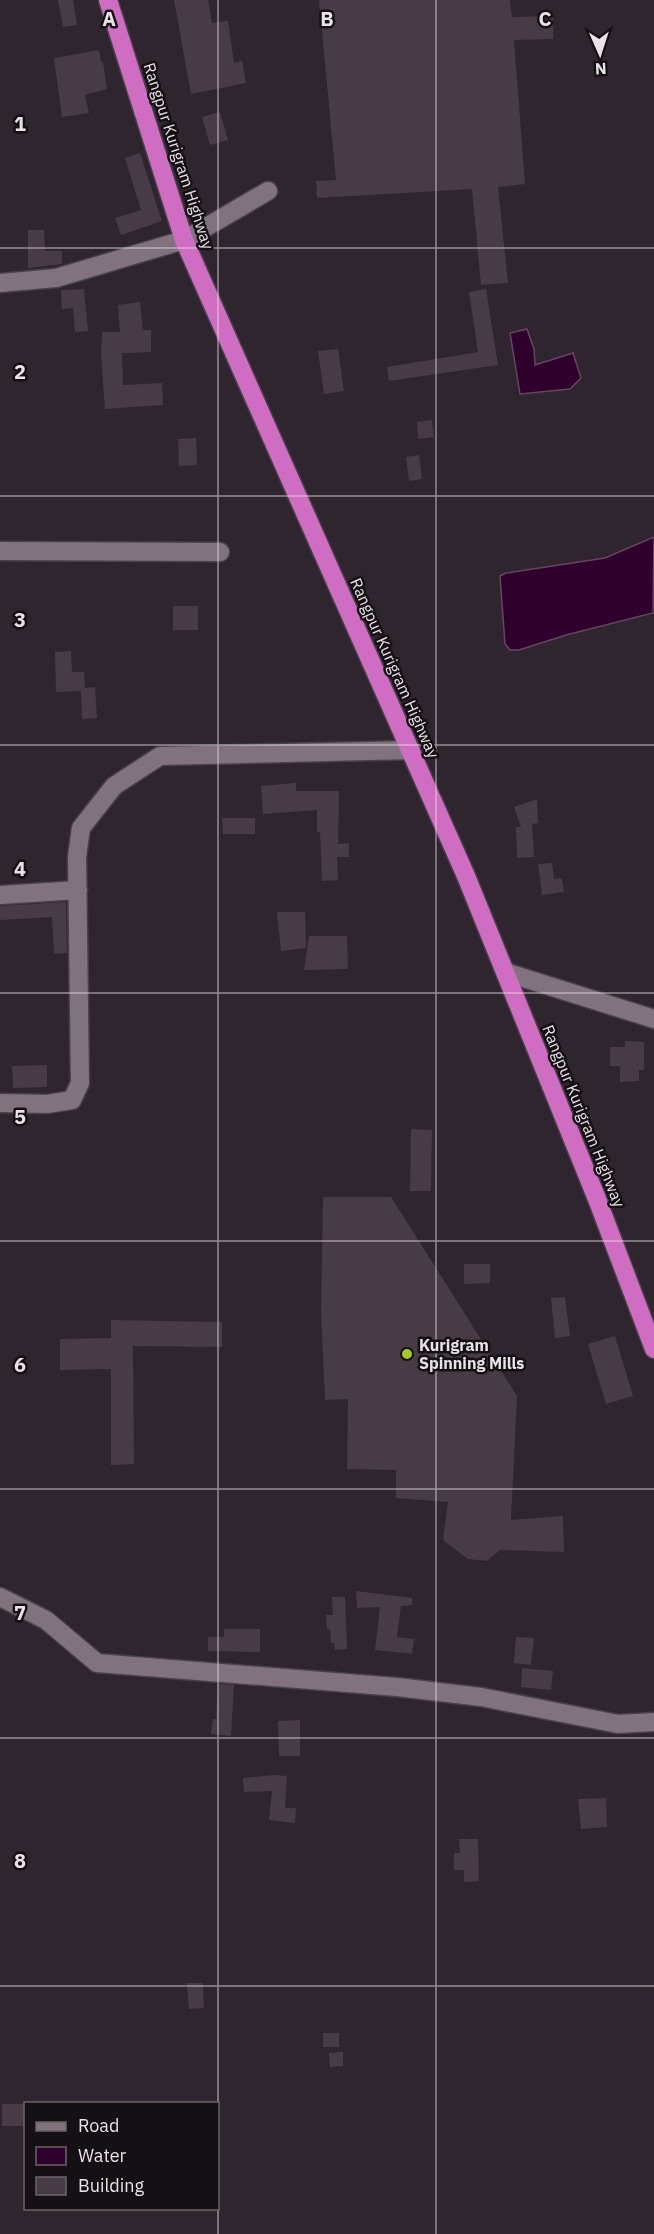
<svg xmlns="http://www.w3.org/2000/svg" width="654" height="2234" font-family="'IBM Plex Sans',sans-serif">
  <rect width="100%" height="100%" fill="#2f252e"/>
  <!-- water -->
  <path fill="#2f002b" stroke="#674464" stroke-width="1.5" d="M 527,329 L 534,349 L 535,365 L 573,353 L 581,378 L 570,389 L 520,394 L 510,333 Z
    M 654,537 L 653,613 L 566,635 L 519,650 L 510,650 L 505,644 L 500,576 L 506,573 L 605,558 Z"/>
  <!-- building -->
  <path fill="#473c45" d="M 58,0 L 73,0 L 77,25 L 63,27 Z
    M 174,0 L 208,0 L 212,23 L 228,21 L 234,63 L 242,61 L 246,83 L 191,94 Z
    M 319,0 L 510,0 L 512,17 L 553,16 L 553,39 L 514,40 L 525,184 L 498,187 L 508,283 L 481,285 L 472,189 L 317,198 L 316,181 L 336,180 Z
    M 99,50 L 101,62 L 103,62 L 107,89 L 85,95 L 89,113 L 62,117 L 54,58 Z
    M 220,112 L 228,140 L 210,145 L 202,117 Z
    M 140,153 L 162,221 L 121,235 L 115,218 L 141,210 L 125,158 Z
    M 28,230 L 44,230 L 45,251 L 62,251 L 62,264 L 28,268 Z
    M 84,289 L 88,331 L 75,332 L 73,308 L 62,309 L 61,290 Z
    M 486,289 L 498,365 L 389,381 L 387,367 L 478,352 L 469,292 Z
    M 140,302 L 143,330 L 151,330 L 151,352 L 122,353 L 123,385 L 162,383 L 163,405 L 105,409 L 101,355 L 102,332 L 120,332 L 118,305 Z
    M 338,349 L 344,391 L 324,394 L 318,351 Z
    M 432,420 L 434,437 L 418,439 L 417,422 Z
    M 196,438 L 197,465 L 179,466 L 178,439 Z
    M 419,455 L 422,479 L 409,481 L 406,457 Z
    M 173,606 L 198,606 L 198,630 L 173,630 Z
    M 71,651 L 72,672 L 84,672 L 85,688 L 95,687 L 97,718 L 82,719 L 81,691 L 56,692 L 55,652 Z
    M 296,783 L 296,791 L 339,791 L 338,844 L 349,843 L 349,857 L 337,857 L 338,880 L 322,881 L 320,832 L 317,832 L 317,810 L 263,814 L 261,786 Z
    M 537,799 L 538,823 L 532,824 L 534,857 L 517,858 L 516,827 L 521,827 L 514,807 Z
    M 222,818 L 255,818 L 255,834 L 223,834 Z
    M 552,863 L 554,879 L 562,878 L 564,892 L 542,895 L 538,864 Z
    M 66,902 L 67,953 L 54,954 L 52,917 L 0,920 L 0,906 Z
    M 277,912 L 305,912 L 306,948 L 281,951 Z
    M 309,936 L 347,936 L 348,969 L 304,970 Z
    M 625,1041 L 644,1042 L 644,1070 L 639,1070 L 639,1081 L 620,1082 L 620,1066 L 610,1066 L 610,1047 L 625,1047 Z
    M 47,1065 L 47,1087 L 13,1088 L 12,1066 Z
    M 411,1129 L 432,1130 L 431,1191 L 410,1191 Z
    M 323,1197 L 391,1197 L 517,1396 L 511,1520 L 563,1516 L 564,1552 L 500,1550 L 487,1561 L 468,1559 L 443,1540 L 448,1502 L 396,1498 L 396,1470 L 347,1469 L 348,1399 L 325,1400 L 321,1313 Z
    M 464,1264 L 490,1264 L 490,1283 L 464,1284 Z
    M 565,1297 L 570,1336 L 555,1338 L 551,1298 Z
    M 111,1320 L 222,1322 L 222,1347 L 133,1346 L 134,1464 L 111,1465 L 111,1369 L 60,1370 L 60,1339 L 111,1338 Z
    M 615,1336 L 633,1396 L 606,1404 L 588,1344 Z
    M 356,1591 L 412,1598 L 412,1605 L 401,1606 L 397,1637 L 414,1639 L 412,1654 L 375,1650 L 380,1607 L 357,1608 Z
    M 332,1597 L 345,1597 L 347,1649 L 335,1650 L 334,1643 L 331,1643 L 330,1629 L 327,1629 L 326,1615 L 333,1615 Z
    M 224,1629 L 260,1629 L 260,1652 L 208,1651 L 208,1637 L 224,1637 Z
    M 516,1637 L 534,1638 L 531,1665 L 514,1663 Z
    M 522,1668 L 553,1671 L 551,1690 L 521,1687 Z
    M 218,1684 L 234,1685 L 231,1736 L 211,1734 L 213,1719 L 216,1719 Z
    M 300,1720 L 300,1756 L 279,1756 L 278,1721 Z
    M 273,1775 L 287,1776 L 285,1808 L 296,1808 L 295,1823 L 269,1820 L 272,1791 L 244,1792 L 243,1778 Z
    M 606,1798 L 607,1827 L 581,1829 L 578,1799 Z
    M 459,1839 L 478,1839 L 479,1881 L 464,1882 L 464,1870 L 454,1870 L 454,1853 L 460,1853 Z
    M 187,1983 L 203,1983 L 204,2008 L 189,2009 Z
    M 323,2033 L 339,2033 L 339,2047 L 323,2047 Z
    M 343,2052 L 343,2066 L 330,2067 L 329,2053 Z
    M 2,2104 L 26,2104 L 26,2126 L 2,2126 Z"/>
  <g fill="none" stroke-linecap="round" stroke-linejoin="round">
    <defs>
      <path id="street" d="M 0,283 L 56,278 L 184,240 L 268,191
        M 0,551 L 220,552
        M 0,895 L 78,890
        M 505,972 L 654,1019
        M 0,1103 L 47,1104 L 72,1100 L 80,1083 L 77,857 L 81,828 L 114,786 L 160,756 L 411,750
        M 0,1597 L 46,1620 L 97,1663 L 397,1687 L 481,1697 L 618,1724 L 654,1722"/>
      <path id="highway" d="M 108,0 L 184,240 L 466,876 L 597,1199 L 654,1349"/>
    </defs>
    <!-- street casing -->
    <use href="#street" stroke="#494148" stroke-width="21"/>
    <!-- highway casing -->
    <use href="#highway" stroke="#494148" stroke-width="21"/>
    <!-- street -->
    <use href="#street" stroke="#80737e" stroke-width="18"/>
    <!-- highway -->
    <use href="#highway" stroke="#cf6dc3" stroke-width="18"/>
  </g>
  <!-- grid -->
  <path fill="none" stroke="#e9e2e8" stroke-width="1.5" stroke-opacity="0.55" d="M 218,0 L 218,2234M 436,0 L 436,2234M 0,248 L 654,248M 0,496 L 654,496M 0,745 L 654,745M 0,993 L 654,993M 0,1241 L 654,1241M 0,1489 L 654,1489M 0,1738 L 654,1738M 0,1986 L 654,1986"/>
  <!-- markers -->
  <circle fill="#a5c823" stroke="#141014" stroke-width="2" cx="407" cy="1354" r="6"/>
  <g text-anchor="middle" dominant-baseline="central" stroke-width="5" stroke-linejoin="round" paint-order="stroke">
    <!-- street labels -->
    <g font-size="16" fill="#e9e2e8" stroke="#141014">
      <text transform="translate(179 156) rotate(72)">Rangpur Kurigram Highway</text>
      <text transform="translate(395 668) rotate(66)">Rangpur Kurigram Highway</text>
      <text transform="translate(584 1116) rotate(68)">Rangpur Kurigram Highway</text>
    </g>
    <!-- poi labels -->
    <g font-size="16" font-weight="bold" fill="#e9e2e8" stroke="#141014" text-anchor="start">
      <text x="419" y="1345">Kurigram<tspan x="419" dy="18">Spinning Mills</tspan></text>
    </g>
  </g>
  <g font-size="20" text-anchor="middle" font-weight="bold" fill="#e9e2e8" stroke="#141014" stroke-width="5" stroke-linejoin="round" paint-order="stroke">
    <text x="109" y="26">A</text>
    <text x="327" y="26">B</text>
    <text x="545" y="26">C</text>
    <text x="20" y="131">1</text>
    <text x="20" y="379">2</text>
    <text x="20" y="627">3</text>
    <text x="20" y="876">4</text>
    <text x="20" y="1124">5</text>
    <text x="20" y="1372">6</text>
    <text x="20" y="1620">7</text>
    <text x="20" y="1868">8</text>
  </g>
  <!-- legend -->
  <rect x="24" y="2102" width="195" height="108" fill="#141014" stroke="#696469" stroke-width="1.5"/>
  <rect x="36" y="2122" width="30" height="9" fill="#80737e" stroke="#696469" stroke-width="1.5"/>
  <text x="78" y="2132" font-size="18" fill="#e9e2e8">Road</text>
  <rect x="36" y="2147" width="30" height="18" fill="#2f002b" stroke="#696469" stroke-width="1.5"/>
  <text x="78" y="2162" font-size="18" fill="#e9e2e8">Water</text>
  <rect x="36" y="2177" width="30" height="18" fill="#473c45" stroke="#696469" stroke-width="1.5"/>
  <text x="78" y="2192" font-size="18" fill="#e9e2e8">Building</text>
  <!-- north arrow -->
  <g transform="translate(600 54) rotate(177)" stroke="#141014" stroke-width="4.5" paint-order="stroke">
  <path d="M0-4.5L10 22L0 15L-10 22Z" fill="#e9e2e8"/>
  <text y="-9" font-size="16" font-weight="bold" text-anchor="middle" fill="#e9e2e8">N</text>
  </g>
</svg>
